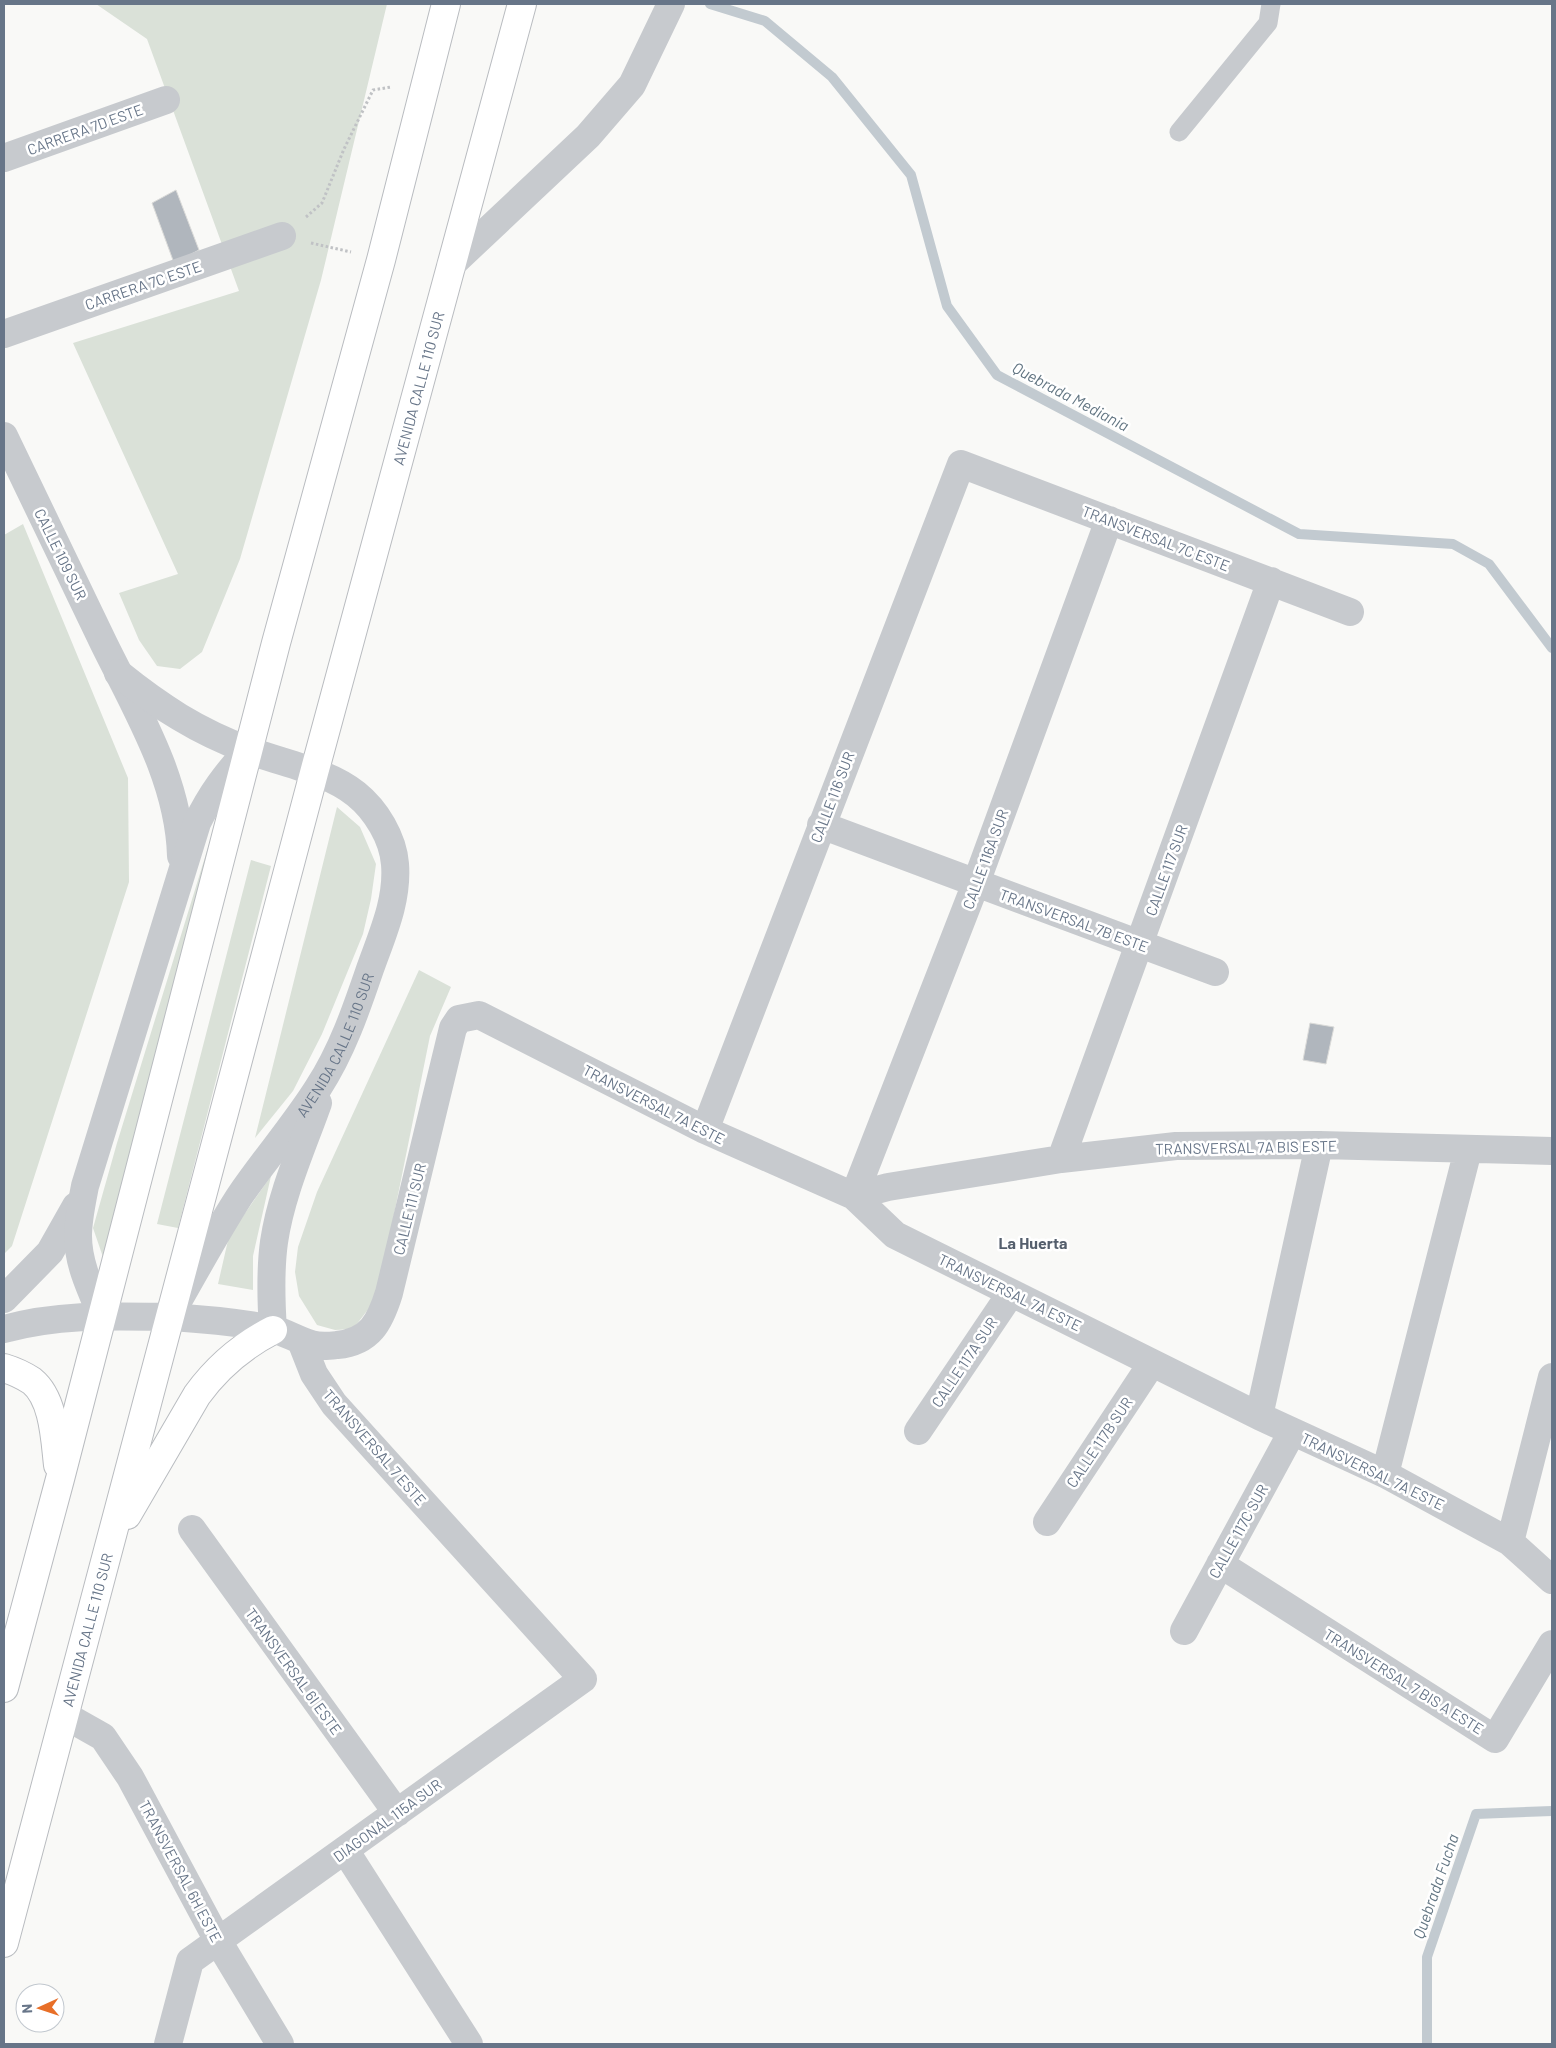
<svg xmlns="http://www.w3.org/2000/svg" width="1556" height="2048" font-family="Barlow,sans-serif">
  <rect width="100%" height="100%" fill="#f9f9f7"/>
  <!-- green -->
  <path fill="#dae1d8" d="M 96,4 L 387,4 L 321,280 L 240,559 L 202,652 L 180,669 L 157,666 L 139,640 L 119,593 L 178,574 L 73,343 L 239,291 L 147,39 Z
    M 23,524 L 128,778 L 129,882 L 12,1246 L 4,1254 L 4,535 Z
    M 337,807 L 360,827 L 376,864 L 371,899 L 363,934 L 322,1034 L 293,1091 L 255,1138 Z
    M 214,828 L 104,1260 L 93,1228 L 117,1143 Z
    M 251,860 L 271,866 L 178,1228 L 157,1224 Z
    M 419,970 L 451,987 L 430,1036 L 380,1284 L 370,1307 L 353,1329 L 335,1330 L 317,1325 L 299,1296 L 295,1272 L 298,1247 L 317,1192 Z
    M 271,1176 L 253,1256 L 253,1290 L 218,1284 L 229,1236 Z"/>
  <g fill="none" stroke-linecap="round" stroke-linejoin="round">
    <!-- stream -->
    <path stroke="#c2cad0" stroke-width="10" d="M 710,4 L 765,21 L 832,77 L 911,175 L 947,306 L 997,375 L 1299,534 L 1453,544 L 1489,564 L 1552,648
      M 1427,2044 L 1427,1957 L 1476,1814 L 1552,1811"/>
  </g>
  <!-- building -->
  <path fill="#b0b6bd" stroke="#dbdbd9" d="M 176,190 L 199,250 L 174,263 L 152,203 Z
    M 1310,1023 L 1334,1027 L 1326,1064 L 1303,1060 Z"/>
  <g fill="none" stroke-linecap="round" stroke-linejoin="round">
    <defs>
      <g id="trunk">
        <path d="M 4,1368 C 14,1371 23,1375 32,1381 C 54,1399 55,1439 58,1465"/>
        <path d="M 127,1515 L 197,1395 C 218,1366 242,1346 273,1330"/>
        <path d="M 4,1688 L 60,1479 L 276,643 L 381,260 L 446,4"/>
        <path id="s2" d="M 4,1943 L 314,773 L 522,4"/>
      </g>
    </defs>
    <!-- trunk casing -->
    <use href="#trunk" stroke="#b9bcc0" stroke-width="30"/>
    <!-- path -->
    <path stroke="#c0c2c5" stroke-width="3" stroke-dasharray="2.5 2.5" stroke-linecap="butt" d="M 306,217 L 322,203 L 344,149 L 373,90 L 391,87
      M 311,243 L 351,252"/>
    <!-- service -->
    <path stroke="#c7cace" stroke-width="19" d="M 1179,132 L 1268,23 L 1271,4"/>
    <!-- minor -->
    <path stroke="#c7cace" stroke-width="28" d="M 4,158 L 166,100
      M 451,265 L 588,136 L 632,85 L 671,4
      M 4,334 L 282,236
      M 821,825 L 1215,972
      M 705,1130 L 961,464 L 1350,612
      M 1061,1159 L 1271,581
      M 854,1196 L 976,883 L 1109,520
      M 854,1196 L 888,1187 L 1061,1159 L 1176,1146 L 1319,1145 L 1552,1151
      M 169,1317 C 203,1319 238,1322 272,1329 C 285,1332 297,1340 311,1344 C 320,1347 328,1346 337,1345 C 370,1342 380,1322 389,1293 L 453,1028 L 459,1019 L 479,1015 L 705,1130 L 854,1196 L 895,1235 L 1259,1416 L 1385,1474 L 1510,1542 L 1552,1580
      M 1259,1416 L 1319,1145
      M 918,1431 L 1011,1293
      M 1385,1474 L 1468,1150
      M 1047,1522 L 1152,1363
      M 192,1529 L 397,1813
      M 1510,1542 L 1552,1377
      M 1220,1564 L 1495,1739 L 1552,1644
      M 1184,1631 L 1292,1432
      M 64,1715 L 103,1737 L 130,1777 L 218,1941 L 280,2044
      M 345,1850 L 469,2044
      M 168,2044 L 190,1961 L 583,1679 L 334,1404 L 314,1374 L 301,1341"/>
    <!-- tertiary -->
    <g stroke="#c7cace" stroke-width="28">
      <path d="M 4,436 C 37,505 71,575 104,644 C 137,711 179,780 181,856"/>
      <path d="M 4,1299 L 50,1252 L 76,1206"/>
      <path d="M 102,1316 C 91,1290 78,1264 78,1236 C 78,1219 82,1202 85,1186 L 197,823 C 211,794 226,774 248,750"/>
      <path id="s1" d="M 4,1329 C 59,1314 112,1316 169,1317 C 192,1277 214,1236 239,1197 C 264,1160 294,1126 318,1088 C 342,1051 356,1010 370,969 C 382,935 398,901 395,864 C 393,838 376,810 356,794 C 328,771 281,763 248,750 C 197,731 160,707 118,673"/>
      <path d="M 273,1330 C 271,1300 270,1271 274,1242 C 281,1194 302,1148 318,1103"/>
    </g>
    <!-- trunk -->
    <use href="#trunk" stroke="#fff" stroke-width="28"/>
  </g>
  <g text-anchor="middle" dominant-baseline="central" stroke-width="5" stroke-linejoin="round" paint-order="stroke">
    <!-- street labels -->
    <g font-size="15" fill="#677588" stroke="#fff">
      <text transform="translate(85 129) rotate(-20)">CARRERA 7D ESTE</text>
      <text transform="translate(143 285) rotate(-19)">CARRERA 7C ESTE</text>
      <text stroke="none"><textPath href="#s2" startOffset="1609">AVENIDA CALLE 110 SUR</textPath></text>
      <text transform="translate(1156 538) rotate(21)">TRANSVERSAL 7C ESTE</text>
      <text transform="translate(61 554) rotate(64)">CALLE 109 SUR</text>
      <text transform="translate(832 797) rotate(-69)">CALLE 116 SUR</text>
      <text transform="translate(985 859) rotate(-70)">CALLE 116A SUR</text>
      <text transform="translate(1166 870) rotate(-70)">CALLE 117 SUR</text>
      <text transform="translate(1074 920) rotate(20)">TRANSVERSAL 7B ESTE</text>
      <text stroke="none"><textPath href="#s1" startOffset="486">AVENIDA CALLE 110 SUR</textPath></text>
      <text transform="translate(654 1104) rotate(27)">TRANSVERSAL 7A ESTE</text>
      <text transform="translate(1246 1147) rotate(-1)">TRANSVERSAL 7A BIS ESTE</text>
      <text transform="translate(409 1209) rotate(-76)">CALLE 111 SUR</text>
      <text transform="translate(1010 1292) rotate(26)">TRANSVERSAL 7A ESTE</text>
      <text transform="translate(964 1362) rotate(-56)">CALLE 117A SUR</text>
      <text transform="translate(1099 1442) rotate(-56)">CALLE 117B SUR</text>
      <text transform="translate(375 1447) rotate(49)">TRANSVERSAL 7 ESTE</text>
      <text transform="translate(1373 1471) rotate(26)">TRANSVERSAL 7A ESTE</text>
      <text transform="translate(1238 1531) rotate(-61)">CALLE 117C SUR</text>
      <text stroke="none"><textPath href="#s2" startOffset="324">AVENIDA CALLE 110 SUR</textPath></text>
      <text transform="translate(294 1671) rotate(54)">TRANSVERSAL 6I ESTE</text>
      <text transform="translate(1404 1681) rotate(32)">TRANSVERSAL 7 BIS A ESTE</text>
      <text transform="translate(387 1820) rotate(-36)">DIAGONAL 115A SUR</text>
      <text transform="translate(181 1871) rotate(62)">TRANSVERSAL 6H ESTE</text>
    </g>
    <!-- water labels -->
    <g font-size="16" font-style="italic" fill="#637683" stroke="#fff">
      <text transform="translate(1071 396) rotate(28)">Quebrada Mediania</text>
      <text transform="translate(1435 1886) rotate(-71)">Quebrada Fucha</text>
    </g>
    <!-- neighbourhood labels -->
    <g font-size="16" font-weight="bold" fill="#555f6d" stroke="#fff">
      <text x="1033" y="1242">La Huerta</text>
    </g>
  </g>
  <!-- border -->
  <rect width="1556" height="2048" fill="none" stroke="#677588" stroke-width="10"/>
  <!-- north arrow -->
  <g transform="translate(40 2008) rotate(267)"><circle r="24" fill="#ffffff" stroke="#c2c8cf"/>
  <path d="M0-4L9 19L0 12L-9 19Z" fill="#e86f28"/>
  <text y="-8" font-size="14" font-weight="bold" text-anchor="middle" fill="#677588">N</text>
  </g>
</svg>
